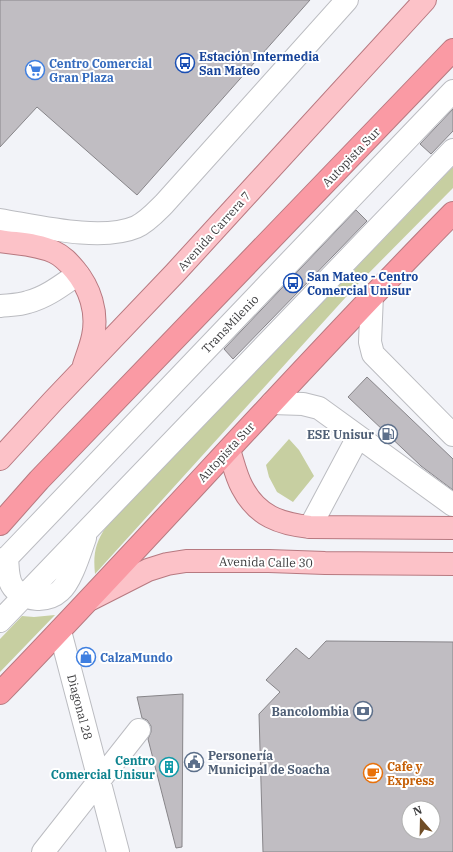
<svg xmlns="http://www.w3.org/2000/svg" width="453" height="852" font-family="'IBM Plex Serif',serif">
  <rect width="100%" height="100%" fill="#f2f3f8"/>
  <!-- green -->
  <path fill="#c7cfa1" d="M 453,167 L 453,188 L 355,287 L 95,574 C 93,555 95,543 106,527 Z
    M 289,439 L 299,450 L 314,476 L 293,502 L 277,492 L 269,477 L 266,465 Z
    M 55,615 L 0,672 L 0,639 L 22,616 L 34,617 Z"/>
  <!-- building -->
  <path fill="#c0bdc2" stroke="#878589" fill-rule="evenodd" d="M 0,0 L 310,0 L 137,195 L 37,107 L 0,147 Z
    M 453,109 L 453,131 L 431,154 L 420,144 Z
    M 356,210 L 367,221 L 233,359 L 224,349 Z
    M 367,377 L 453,459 L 453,490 L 421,466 L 348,397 Z
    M 326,641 L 453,642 L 453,852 L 263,852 L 259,714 L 280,692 L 266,680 L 296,648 L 309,659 ZM 409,808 L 433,808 L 433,832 L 409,832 Z
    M 183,694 L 182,847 L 176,848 L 148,739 L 151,732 L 151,726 L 147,720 L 142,718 L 137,697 Z"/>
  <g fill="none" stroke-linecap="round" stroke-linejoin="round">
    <defs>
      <path id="minor" d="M 0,220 C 37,226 101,242 136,227 C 147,222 156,212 164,204 L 347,0
        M 372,295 L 370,342 L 373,354 L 453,435
        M 0,306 C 9,305 20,305 28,302 C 47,297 62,285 78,274
        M 272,403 L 303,404 L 319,408 L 453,505
        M 310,527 L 358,437
        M 7,557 C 8,567 7,579 13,587 C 24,601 47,603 60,591 C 71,582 80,552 85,538
        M 0,565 L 453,91
        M 0,621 L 453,150
        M 60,631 L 118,852
        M 43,852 L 139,730"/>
      <path id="major" d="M 0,241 C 18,244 37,244 54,252 C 63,256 69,263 75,270 C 90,288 98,312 93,336 C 91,346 87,356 84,365
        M 229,450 C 233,462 236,476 242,487 C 257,516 280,524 310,527 L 453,528
        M 0,459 L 53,401 L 175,273 L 425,0
        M 91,599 L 148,570 L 167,564 L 186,561 L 269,561 L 325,563 L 453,564"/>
      <path id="highway" d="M 0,524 L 39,480 L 453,50
        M 0,693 C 153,535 298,370 453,213"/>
    </defs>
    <!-- minor casing -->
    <use href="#minor" stroke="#bbbcc1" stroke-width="24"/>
    <!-- major casing -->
    <use href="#major" stroke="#b77980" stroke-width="24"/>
    <!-- highway casing -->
    <use href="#highway" stroke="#b77980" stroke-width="24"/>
    <!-- minor -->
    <use href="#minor" stroke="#fff" stroke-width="22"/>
    <!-- major -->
    <use href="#major" stroke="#fcc2c8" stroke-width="22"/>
    <!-- highway -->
    <use href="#highway" stroke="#fa9aa4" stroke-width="22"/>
  </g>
  <!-- icons -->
  <defs>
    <symbol id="bus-ring" viewBox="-11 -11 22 22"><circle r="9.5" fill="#fff" stroke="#1a4fb4" stroke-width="1.5"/><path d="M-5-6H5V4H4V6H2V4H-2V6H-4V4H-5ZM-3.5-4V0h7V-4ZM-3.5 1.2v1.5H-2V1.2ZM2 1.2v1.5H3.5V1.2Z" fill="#1a4fb4"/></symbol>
    <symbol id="supermarket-ring" viewBox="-11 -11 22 22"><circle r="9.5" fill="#fff" stroke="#3f7fe0" stroke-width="1.5"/><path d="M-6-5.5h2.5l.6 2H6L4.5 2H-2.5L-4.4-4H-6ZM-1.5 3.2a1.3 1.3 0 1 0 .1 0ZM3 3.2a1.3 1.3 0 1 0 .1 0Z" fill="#3f7fe0"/></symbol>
    <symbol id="fuel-ring" viewBox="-11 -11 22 22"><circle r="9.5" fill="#fff" stroke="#5c6f8a" stroke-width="1.5"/><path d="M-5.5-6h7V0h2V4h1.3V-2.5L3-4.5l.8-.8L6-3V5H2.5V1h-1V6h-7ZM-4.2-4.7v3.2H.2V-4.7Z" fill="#5c6f8a"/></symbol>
    <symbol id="shop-ring" viewBox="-11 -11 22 22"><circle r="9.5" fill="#fff" stroke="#3f7fe0" stroke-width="1.5"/><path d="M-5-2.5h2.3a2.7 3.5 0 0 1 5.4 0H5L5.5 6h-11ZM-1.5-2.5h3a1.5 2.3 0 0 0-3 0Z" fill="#3f7fe0"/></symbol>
    <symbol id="bank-ring" viewBox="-11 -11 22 22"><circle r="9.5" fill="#fff" stroke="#5c6f8a" stroke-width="1.5"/><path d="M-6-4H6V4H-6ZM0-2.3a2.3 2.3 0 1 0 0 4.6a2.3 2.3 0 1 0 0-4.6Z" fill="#5c6f8a"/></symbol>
    <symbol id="civic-ring" viewBox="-11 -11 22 22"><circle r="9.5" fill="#fff" stroke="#5c6f8a" stroke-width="1.5"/><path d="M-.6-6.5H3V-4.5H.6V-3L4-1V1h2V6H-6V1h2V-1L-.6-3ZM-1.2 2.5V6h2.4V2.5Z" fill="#5c6f8a"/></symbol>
    <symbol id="building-ring" viewBox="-11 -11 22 22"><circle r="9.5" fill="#fff" stroke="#0f9aa8" stroke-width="1.5"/><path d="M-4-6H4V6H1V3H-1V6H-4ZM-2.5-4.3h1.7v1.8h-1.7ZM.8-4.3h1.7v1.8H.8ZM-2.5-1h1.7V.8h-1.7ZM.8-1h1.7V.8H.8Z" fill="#0f9aa8"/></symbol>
    <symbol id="cafe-ring" viewBox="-11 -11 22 22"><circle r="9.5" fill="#fff" stroke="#e8710a" stroke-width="1.5"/><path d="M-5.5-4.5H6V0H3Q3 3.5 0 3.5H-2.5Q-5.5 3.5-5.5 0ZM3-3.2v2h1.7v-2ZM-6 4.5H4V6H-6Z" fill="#e8710a"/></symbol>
  </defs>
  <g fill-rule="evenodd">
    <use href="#bus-ring" x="174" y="52" width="22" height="22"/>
    <use href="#supermarket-ring" x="24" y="59" width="22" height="22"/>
    <use href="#bus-ring" x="282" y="272" width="22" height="22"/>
    <use href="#fuel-ring" x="377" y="423" width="22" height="22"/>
    <use href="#shop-ring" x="75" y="646" width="22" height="22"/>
    <use href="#bank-ring" x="352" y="700" width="22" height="22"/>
    <use href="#civic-ring" x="183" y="751" width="22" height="22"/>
    <use href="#building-ring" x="158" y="756" width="22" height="22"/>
    <use href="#cafe-ring" x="362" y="762" width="22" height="22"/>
  </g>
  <g text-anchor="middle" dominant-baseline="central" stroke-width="4" stroke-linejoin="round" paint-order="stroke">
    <!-- transit labels -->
    <g font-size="12" font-weight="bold" fill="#164399" stroke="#fff" text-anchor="start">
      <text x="199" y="56">Estación Intermedia<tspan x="199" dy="14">San Mateo</tspan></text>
      <text x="307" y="276">San Mateo - Centro<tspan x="307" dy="14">Comercial Unisur</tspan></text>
    </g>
    <!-- shop labels -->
    <g font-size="12" font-weight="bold" fill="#366cbe" stroke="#fff" text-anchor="start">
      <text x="49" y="63">Centro Comercial<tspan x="49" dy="14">Gran Plaza</tspan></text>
      <text x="100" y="657">CalzaMundo</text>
    </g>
    <!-- street labels -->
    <g font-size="12" fill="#3b3b3d" stroke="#fff">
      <text transform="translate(351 157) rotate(-46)">Autopista Sur</text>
      <text transform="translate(214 231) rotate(-48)">Avenida Carrera 7</text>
      <text transform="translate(230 324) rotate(-46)">TransMilenio</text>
      <text transform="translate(226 452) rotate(-47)">Autopista Sur</text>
      <text transform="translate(266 562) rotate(1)">Avenida Calle 30</text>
      <text transform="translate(80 707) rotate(75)">Diagonal 28</text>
    </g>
    <!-- service labels -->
    <g font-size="12" font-weight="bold" fill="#4e5e75" stroke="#fff" text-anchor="end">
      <text x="374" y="434">ESE Unisur</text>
      <text x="349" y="711">Bancolombia</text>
      <text x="208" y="755" text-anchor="start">Personería<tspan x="208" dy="14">Municipal de Soacha</tspan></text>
    </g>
    <!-- culture labels -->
    <g font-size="12" font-weight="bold" fill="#0d838f" stroke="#fff" text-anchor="end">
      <text x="155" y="760">Centro<tspan x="155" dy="14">Comercial Unisur</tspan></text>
    </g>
    <!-- food labels -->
    <g font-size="12" font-weight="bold" fill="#c56008" stroke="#fff" text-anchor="start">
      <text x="387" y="766">Cafe y<tspan x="387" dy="14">Express</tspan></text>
    </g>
  </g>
  <!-- north arrow -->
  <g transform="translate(421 820) rotate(340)"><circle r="19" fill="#ffffff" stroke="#b1b1b1"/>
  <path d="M0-3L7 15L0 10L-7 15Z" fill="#704d26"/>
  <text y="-6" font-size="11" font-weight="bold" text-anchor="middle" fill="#3b3b3d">N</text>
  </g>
</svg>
